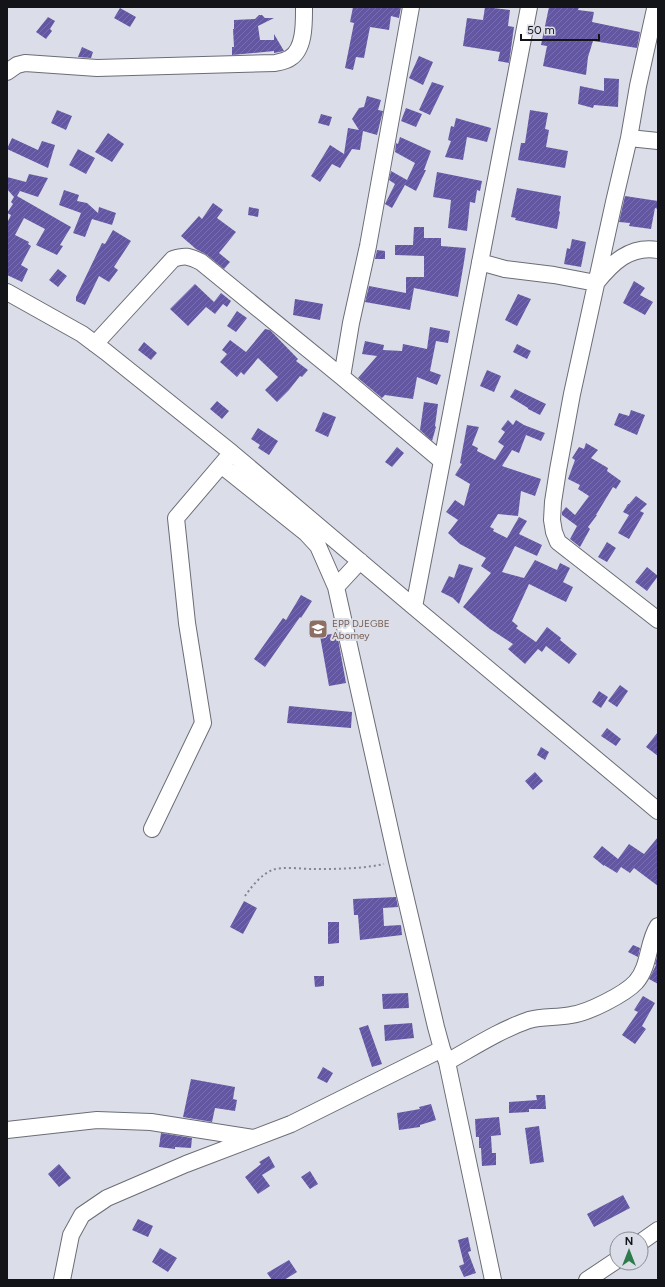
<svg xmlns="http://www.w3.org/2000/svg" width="665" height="1287" font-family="Figtree,sans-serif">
  <defs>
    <pattern id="building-hatch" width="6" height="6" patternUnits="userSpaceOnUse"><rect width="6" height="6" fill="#6357a2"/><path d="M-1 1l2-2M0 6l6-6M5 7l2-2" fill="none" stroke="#786fa8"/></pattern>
  </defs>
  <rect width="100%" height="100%" fill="#dbdee8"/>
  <!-- building -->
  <path fill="url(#building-hatch)" d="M 353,7 L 401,7 L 399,18 L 391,16 L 389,30 L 370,27 L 364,58 L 356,57 L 353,70 L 345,68 L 354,23 L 350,22 Z
    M 485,7 L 510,10 L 508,26 L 514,27 L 509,63 L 498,61 L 500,52 L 463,46 L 467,18 L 483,20 Z
    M 549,7 L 579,7 L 578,10 L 594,12 L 592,22 L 640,32 L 637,48 L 593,41 L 588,57 L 586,75 L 543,66 L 547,46 L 541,45 Z
    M 120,8 L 136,17 L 130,27 L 114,18 Z
    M 259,15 L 262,15 L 265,18 L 274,18 L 258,26 L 260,40 L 274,40 L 274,34 L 284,51 L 274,53 L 274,51 L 232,55 L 232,47 L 234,47 L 233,29 L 234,29 L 234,20 L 255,19 Z
    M 48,17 L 55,21 L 50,29 L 52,31 L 46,39 L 36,32 Z
    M 82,47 L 93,52 L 91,58 L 78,57 Z
    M 419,56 L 433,62 L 423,85 L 409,78 Z
    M 604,78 L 619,79 L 618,107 L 594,105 L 593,108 L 578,104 L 580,86 L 604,91 Z
    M 432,82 L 444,86 L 430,115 L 419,110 Z
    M 367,96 L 381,100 L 378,110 L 383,111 L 377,135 L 363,131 L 360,150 L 352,149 L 340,168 L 332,164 L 320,182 L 311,176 L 330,145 L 344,154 L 348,128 L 359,130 L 352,119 L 359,108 L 364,107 Z
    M 406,108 L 422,114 L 416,127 L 401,121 Z
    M 57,110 L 72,116 L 66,130 L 51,123 Z
    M 530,110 L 548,113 L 545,129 L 549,130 L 546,147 L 568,151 L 565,168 L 518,160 L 521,143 L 525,143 Z
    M 321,114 L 332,117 L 329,126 L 318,123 Z
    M 456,118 L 491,128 L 487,142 L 467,137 L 463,160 L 445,157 L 451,141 L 448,140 L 451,126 L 454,127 Z
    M 108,133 L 124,144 L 112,162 L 95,152 Z
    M 400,137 L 431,151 L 424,170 L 426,170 L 416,191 L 405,185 L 406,183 L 392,208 L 385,204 L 395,184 L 389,180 L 391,171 L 407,180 L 415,163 L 395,152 L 396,143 L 398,144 Z
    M 12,138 L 38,150 L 42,141 L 55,145 L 48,168 L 7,149 Z
    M 78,149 L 95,158 L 86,174 L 69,165 Z
    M 437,172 L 482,181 L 480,191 L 477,190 L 475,203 L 470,202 L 467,231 L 448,228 L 451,200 L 433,197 Z
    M 29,174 L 48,178 L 38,197 L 20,191 L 17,196 L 71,227 L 60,245 L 63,246 L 57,255 L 36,245 L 45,229 L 24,218 L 15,235 L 29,242 L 28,244 L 31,246 L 21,265 L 28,269 L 22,282 L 7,275 L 7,223 L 11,215 L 7,213 L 13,204 L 11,202 L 14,197 L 7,189 L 7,177 L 26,182 Z
    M 517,188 L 561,196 L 559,211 L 560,212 L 557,229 L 515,220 L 516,218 L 511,217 Z
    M 64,190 L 79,195 L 77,201 L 87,203 L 98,213 L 99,207 L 116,213 L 112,225 L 92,219 L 85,237 L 73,233 L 81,213 L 59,205 Z
    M 625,196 L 658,201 L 658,209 L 655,208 L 651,229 L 629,226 L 630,223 L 619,222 Z
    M 213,203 L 223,210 L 217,218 L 236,232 L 219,253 L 230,262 L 224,269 L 207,255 L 196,249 L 181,236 L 199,216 L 202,219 Z
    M 249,207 L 259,209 L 258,217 L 248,215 Z
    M 414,227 L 424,227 L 424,238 L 441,238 L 441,246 L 466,248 L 464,262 L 458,297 L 414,288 L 410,310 L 365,302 L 369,286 L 406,293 L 406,277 L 424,277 L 424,256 L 395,255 L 395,245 L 413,245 Z
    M 113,230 L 131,241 L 114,267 L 118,270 L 109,282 L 99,276 L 85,305 L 76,301 L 76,297 L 102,243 L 105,244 Z
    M 572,239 L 586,242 L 581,267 L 564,264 L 567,248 L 570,249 Z
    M 377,250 L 385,251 L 385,259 L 375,259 Z
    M 58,269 L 67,276 L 58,287 L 49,280 Z
    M 634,281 L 645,288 L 640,295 L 653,302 L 645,315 L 623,303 Z
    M 195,284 L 214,302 L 221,293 L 231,301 L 227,307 L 223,304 L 215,314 L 206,307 L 188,326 L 170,309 Z
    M 518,294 L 531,299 L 517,326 L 505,320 Z
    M 295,299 L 323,304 L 320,320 L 293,315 Z
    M 237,311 L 247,318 L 236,332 L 227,326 Z
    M 430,327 L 450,331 L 448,343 L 436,341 L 430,371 L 441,375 L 437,385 L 417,377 L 413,399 L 385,395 L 382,398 L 358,378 L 377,356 L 362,354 L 365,341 L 384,345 L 383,350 L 402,351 L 403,344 L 427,349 Z
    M 265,329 L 270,330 L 298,359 L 296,361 L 308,370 L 302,377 L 300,376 L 289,390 L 277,402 L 265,390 L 278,377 L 258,358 L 244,375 L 241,372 L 237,377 L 220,362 L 227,354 L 222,350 L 230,340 L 246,352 Z
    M 144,342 L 157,353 L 151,360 L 138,350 Z
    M 517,344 L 531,351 L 527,359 L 513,352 Z
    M 487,370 L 501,376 L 494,392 L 480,386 Z
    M 515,389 L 546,404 L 540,415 L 528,409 L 528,408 L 510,397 Z
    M 217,401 L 229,411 L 222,419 L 210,409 Z
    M 424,402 L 438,404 L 435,426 L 436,427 L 432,441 L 420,430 Z
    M 631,410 L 645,415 L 637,435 L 614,425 L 619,413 L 629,416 Z
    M 323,412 L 336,417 L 328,437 L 315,431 Z
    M 508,420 L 513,425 L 516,420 L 524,425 L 545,433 L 541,441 L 526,435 L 519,453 L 512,450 L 502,466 L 541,479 L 535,496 L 521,491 L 518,516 L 498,514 L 490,527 L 494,529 L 493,531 L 507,538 L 519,517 L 527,521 L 519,534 L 542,545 L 537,556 L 515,546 L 502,572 L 524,578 L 535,560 L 557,570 L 560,563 L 570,568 L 563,582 L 573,587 L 566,602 L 529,584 L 512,621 L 518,626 L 516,628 L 536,642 L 547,627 L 561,638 L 560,640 L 577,654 L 569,664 L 546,646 L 542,652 L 538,649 L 525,664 L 508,649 L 513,644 L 490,629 L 463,607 L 491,573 L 481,566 L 486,558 L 460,544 L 448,533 L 458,520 L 446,512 L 455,500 L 464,506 L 470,484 L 455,475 L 462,464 L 460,463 L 467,425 L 479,427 L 472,445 L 478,448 L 477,451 L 495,460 L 504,446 L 498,442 L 505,432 L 501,429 Z
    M 258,428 L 278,441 L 269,455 L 258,448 L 260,445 L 251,439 Z
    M 586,443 L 598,450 L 591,458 L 608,468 L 607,471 L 621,481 L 616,489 L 613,487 L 596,515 L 597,515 L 588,527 L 590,529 L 580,547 L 570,539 L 577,526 L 562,515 L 562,512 L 566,507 L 575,515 L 589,496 L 578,489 L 580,485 L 568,479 L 575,460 L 572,458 L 579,447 L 584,449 Z
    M 397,447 L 404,453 L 392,467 L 385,462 Z
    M 636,496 L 647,504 L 640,511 L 644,513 L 629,539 L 618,533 L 629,515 L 623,512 L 628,504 L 629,504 Z
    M 607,542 L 616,548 L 607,562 L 598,557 Z
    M 459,564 L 473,568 L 459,604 L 453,598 L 441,592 L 449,576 L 454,578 Z
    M 647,567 L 658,576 L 647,591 L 635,582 Z
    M 301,595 L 312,601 L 301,618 L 300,617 L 265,667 L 254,659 L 283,618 L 286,620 Z
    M 337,633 L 346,683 L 329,686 L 320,636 Z
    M 620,685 L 628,691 L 617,707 L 608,701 Z
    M 599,691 L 608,697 L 601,708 L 592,702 Z
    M 289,706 L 352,712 L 351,728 L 287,723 Z
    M 607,728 L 621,739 L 616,746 L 601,736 Z
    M 658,732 L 658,756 L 646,747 Z
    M 541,747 L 549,752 L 545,760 L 537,755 Z
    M 535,772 L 543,781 L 533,790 L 525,781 Z
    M 658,837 L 658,886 L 634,868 L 630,873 L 621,867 L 617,873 L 604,865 L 604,866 L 593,857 L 602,846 L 618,859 L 629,844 L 644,854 Z
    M 396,897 L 398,907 L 383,908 L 384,926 L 401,925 L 402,935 L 360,940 L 358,915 L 354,915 L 353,899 Z
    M 244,901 L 257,908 L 243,934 L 230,927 Z
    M 328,922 L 339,922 L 339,943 L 328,944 Z
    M 633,945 L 640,948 L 638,957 L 628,952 Z
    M 658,954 L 658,984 L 649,979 L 656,965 L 655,964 Z
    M 314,976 L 324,976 L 324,986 L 315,987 Z
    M 408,993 L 409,1008 L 383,1009 L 382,994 Z
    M 643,996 L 655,1003 L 642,1026 L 646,1029 L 635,1044 L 622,1035 L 638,1012 L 634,1010 Z
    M 412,1023 L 414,1038 L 385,1041 L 384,1025 Z
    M 368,1025 L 382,1064 L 372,1067 L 359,1028 Z
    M 323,1067 L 333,1073 L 327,1083 L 317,1078 Z
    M 191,1079 L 235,1087 L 233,1099 L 237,1100 L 235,1111 L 215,1108 L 212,1122 L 183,1117 Z
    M 536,1095 L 545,1095 L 546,1109 L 529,1109 L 529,1112 L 509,1113 L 509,1102 L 537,1100 Z
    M 431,1104 L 436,1120 L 420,1125 L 420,1127 L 399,1130 L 397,1113 L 420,1109 L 419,1107 Z
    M 499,1117 L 501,1135 L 491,1136 L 492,1153 L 496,1153 L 496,1165 L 482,1166 L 481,1148 L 479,1148 L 479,1137 L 476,1137 L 475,1119 Z
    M 539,1126 L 544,1162 L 530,1164 L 525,1128 Z
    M 161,1133 L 192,1138 L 191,1148 L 175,1147 L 175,1149 L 159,1147 Z
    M 269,1156 L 275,1167 L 262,1175 L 270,1186 L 258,1194 L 245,1177 L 261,1164 L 259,1162 Z
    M 59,1164 L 71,1178 L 59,1187 L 48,1174 Z
    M 310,1171 L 318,1184 L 310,1189 L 301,1177 Z
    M 623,1195 L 630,1208 L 594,1227 L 587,1214 Z
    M 138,1219 L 153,1226 L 148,1237 L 132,1230 Z
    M 468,1237 L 471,1251 L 468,1252 L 476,1273 L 464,1277 L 459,1266 L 464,1264 L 458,1240 Z
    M 160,1248 L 177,1258 L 168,1272 L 152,1262 Z
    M 289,1260 L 297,1272 L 284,1280 L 272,1280 L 267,1273 Z"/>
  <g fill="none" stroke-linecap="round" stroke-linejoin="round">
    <defs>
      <path id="minor" d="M 655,9 L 638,86 L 629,138 L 614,202 L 572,394 L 558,470 L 553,502 L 552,520 L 554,532 L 558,542 L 658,620
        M 7,72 L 17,65 L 25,63 L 97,68 L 275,63 C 280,62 286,61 290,58 C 305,49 304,22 304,7
        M 629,138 L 658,141
        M 480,262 L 505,269 L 554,275 L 596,283 C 612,263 630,245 658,250
        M 7,292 L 82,334 L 106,352 L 232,453 L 414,607 L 658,811
        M 95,344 L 173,259 C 185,255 189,256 201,262 L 342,377 L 442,461
        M 342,377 L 351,323 L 368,246 L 388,135 L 411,7
        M 221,465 L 306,533 L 318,546 L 336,587 L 397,861 L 436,1027 L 442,1049 L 447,1062 L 493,1280
        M 336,587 L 360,561
        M 414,607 L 442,461 L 529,7
        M 152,829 L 203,723 L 187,623 L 176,518 L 228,457
        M 447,1062 C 474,1047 500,1030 529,1020 C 543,1016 557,1018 571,1015 C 588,1013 625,994 636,982 C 650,966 647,943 658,926
        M 7,1130 L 97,1120 L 151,1122 L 253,1138
        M 641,1242 L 658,1230
        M 62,1280 L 71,1235 L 82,1215 L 107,1198 L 186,1164 L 291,1124 L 442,1049
        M 587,1280 L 617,1260"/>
    </defs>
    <!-- minor casing -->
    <use href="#minor" stroke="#6b6d76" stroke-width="18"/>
    <!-- path -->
    <path stroke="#85878e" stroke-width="2" stroke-dasharray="2 3" stroke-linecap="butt" d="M 245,896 C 252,886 261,875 272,870 C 283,866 301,869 313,869 C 337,869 361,869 384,864"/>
    <!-- minor -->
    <use href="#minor" stroke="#fff" stroke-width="16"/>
  </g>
  <!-- icons -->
  <defs>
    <symbol id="school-square" viewBox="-11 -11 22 22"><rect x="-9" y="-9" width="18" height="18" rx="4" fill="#8d6e63" stroke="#dbdee8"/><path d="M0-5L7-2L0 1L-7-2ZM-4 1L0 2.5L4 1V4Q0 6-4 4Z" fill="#fff"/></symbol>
  </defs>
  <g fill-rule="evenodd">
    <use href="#school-square" x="307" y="618" width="22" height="22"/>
  </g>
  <g text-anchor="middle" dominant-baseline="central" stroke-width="4" stroke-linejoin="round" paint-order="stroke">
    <!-- education labels -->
    <g font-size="10" fill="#785e54" stroke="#dbdee8" text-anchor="start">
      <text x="332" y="623">EPP DJEGBE<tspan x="332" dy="12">Abomey</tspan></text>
    </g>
  </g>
  <!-- border -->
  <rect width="665" height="1287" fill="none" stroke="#131417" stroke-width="16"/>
  <!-- north arrow -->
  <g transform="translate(629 1251)"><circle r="19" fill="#dbdee8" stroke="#8b8d94"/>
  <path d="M0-3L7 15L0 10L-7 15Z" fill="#2d7b4a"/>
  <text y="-6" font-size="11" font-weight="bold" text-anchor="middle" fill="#131417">N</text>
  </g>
  <!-- scale -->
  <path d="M521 34v6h78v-6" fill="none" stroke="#131417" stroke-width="2"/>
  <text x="527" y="34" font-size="12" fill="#131417" stroke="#dbdee8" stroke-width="3" paint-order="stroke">50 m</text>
</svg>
